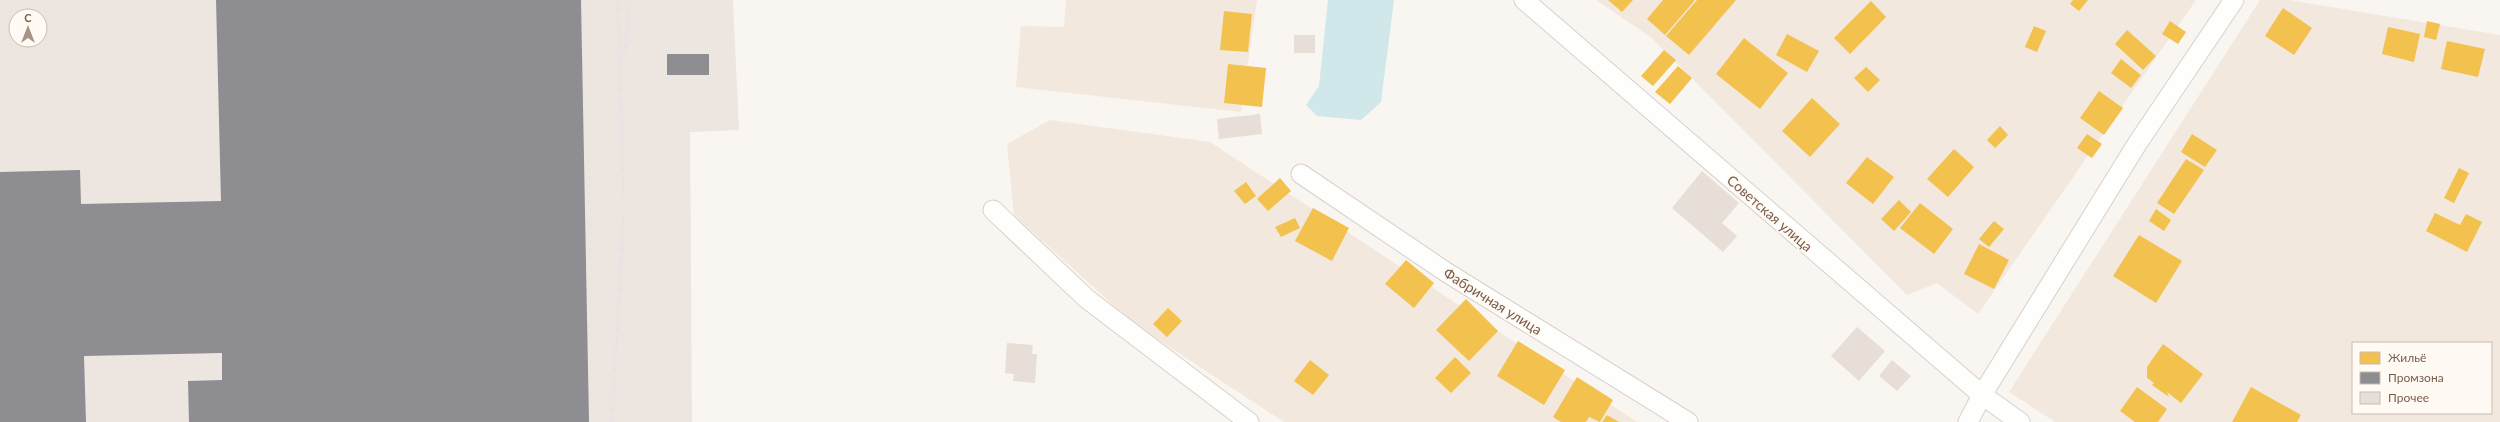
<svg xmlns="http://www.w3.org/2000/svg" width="2500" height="422" font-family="Lato,sans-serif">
  <rect width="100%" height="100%" fill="#f9f5f0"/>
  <!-- residential -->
  <path fill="#f2e8de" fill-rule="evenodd" d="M 1066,0 L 1257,0 L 1241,112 L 1016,87 L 1021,26 L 1064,27 Z
    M 1596,0 L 2196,0 L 1978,314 L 1937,283 L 1907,295 L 1652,38 Z
    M 2260,0 L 2289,0 L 2500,35 L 2500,422 L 2055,422 L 2009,392 ZM 2353,343 L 2491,343 L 2491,413 L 2353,413 Z
    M 1050,120 L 1210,142 L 1637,422 L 1284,422 L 1133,323 L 1014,215 L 1007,144 Z"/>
  <!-- industrial -->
  <path fill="#ede5e0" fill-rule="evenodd" d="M 0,0 L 733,0 L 739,130 L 690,132 L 692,422 L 0,422 ZM 16,16 L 40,16 L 40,40 L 16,40 Z"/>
  <!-- water -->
  <path fill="#d0e8ea" d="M 1328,0 L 1394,0 L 1381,102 L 1361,120 L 1317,116 L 1306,105 L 1319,86 Z"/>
  <!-- homes -->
  <path fill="#f2c14e" d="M 1608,0 L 1633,0 L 1622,12 Z
    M 1663,0 L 1695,0 L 1665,35 L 1647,19 Z
    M 1697,0 L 1736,0 L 1689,55 L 1666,36 Z
    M 2073,0 L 2088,0 L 2079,11 L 2070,4 Z
    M 1871,1 L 1886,17 L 1850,54 L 1834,38 Z
    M 2283,8 L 2312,28 L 2294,55 L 2265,36 Z
    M 1224,11 L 1252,14 L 1248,52 L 1220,50 Z
    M 2170,21 L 2186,32 L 2178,44 L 2162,34 Z
    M 2427,21 L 2440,24 L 2436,40 L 2424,37 Z
    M 2034,26 L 2046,31 L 2037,52 L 2025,47 Z
    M 2388,27 L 2420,34 L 2414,62 L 2382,54 Z
    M 2127,30 L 2156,56 L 2143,70 L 2115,44 Z
    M 1787,34 L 1819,51 L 1807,72 L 1776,55 Z
    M 1744,38 L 1788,73 L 1760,109 L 1716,74 Z
    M 2447,41 L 2485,49 L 2478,77 L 2441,69 Z
    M 1664,50 L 1676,60 L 1653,86 L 1641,76 Z
    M 2121,59 L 2141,75 L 2131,88 L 2111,73 Z
    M 1228,64 L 1266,68 L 1262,107 L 1224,103 Z
    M 1678,66 L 1692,78 L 1670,104 L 1655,92 Z
    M 1866,67 L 1880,80 L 1868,92 L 1854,78 Z
    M 2099,91 L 2123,108 L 2104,135 L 2080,118 Z
    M 1812,98 L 1840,124 L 1810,157 L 1782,131 Z
    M 2000,126 L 2008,135 L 1995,148 L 1987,140 Z
    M 2087,134 L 2102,144 L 2092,158 L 2077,148 Z
    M 2192,134 L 2217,150 L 2205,167 L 2181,152 Z
    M 1954,149 L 1974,167 L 1948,197 L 1927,179 Z
    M 1867,157 L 1894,177 L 1873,204 L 1846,183 Z
    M 2186,159 L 2204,170 L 2174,214 L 2157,203 Z
    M 2459,168 L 2469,173 L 2454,203 L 2444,198 Z
    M 1280,178 L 1291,191 L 1268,211 L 1257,199 Z
    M 1246,182 L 1256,196 L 1245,204 L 1234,191 Z
    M 1899,200 L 1911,212 L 1894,231 L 1881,219 Z
    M 1920,203 L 1953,229 L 1934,254 L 1900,228 Z
    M 1313,208 L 1349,228 L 1332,261 L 1295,241 Z
    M 2156,209 L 2171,220 L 2164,231 L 2149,221 Z
    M 2435,213 L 2460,225 L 2466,214 L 2482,222 L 2467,252 L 2426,231 Z
    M 1295,218 L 1300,228 L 1281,237 L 1275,227 Z
    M 1994,221 L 2004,229 L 1989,247 L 1979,239 Z
    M 2139,235 L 2182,261 L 2156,303 L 2113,276 Z
    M 1979,244 L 2009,260 L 1994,289 L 1964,274 Z
    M 1406,260 L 1434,283 L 1414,308 L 1385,284 Z
    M 1466,299 L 1498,331 L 1469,361 L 1436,330 Z
    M 1168,308 L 1182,321 L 1167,337 L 1153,324 Z
    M 1518,341 L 1565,370 L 1544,405 L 1497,376 Z
    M 2163,344 L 2203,374 L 2181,403 L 2167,392 L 2169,397 L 2152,385 L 2154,383 L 2147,378 L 2147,367 Z
    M 1455,357 L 1471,373 L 1451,393 L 1435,378 Z
    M 1310,360 L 1329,375 L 1313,395 L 1294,381 Z
    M 1577,377 L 1613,400 L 1600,422 L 1589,417 L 1586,422 L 1561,422 L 1553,417 Z
    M 2137,387 L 2167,409 L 2158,422 L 2135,422 L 2120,411 Z
    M 2251,387 L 2301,415 L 2297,422 L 2232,422 Z
    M 1607,415 L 1619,422 L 1602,422 Z"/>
  <!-- industry -->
  <path fill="#8d8d92" d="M 216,0 L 581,0 L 589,422 L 189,422 L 188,381 L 222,380 L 222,353 L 84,356 L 86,422 L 0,422 L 0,172 L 80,170 L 81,204 L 221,201 Z
    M 667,54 L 709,54 L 709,75 L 667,75 Z"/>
  <!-- building -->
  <path fill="#e6ded7" d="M 1294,35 L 1315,35 L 1315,53 L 1294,53 Z
    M 1260,114 L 1262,134 L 1219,139 L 1217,119 Z
    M 1702,171 L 1739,203 L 1722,223 L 1737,236 L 1723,252 L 1672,208 Z
    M 1857,327 L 1885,351 L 1859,381 L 1831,356 Z
    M 1007,343 L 1033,345 L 1032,354 L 1037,354 L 1035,383 L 1013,381 L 1014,374 L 1005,373 Z
    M 1892,360 L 1911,376 L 1897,391 L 1879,376 Z"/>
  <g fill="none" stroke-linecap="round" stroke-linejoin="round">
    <defs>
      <path id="minor" d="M 1524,0 L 1982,395 L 2020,422
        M 1301,174 L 1446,272 L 1688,422
        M 993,210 L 1087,299 L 1249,422
        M 1968,422 L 1982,395 L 2137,144 L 2234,0"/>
    </defs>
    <!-- minor casing -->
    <use href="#minor" stroke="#d7d1cb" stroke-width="21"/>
    <!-- minor -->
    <use href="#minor" stroke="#fefefd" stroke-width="19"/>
    <!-- rail -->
    <path stroke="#e6e3e7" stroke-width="3" stroke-dasharray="6 4" stroke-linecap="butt" d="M 624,60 L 630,0
      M 612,422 L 624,209 L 618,0"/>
  </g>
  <g text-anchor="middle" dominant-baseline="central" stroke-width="4" stroke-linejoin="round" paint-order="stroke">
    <!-- street labels -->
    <g font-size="14" fill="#7a5c4d" stroke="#fffaf3">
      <text transform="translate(1770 213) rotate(41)">Советская улица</text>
      <text transform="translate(1493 301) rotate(32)">Фабричная улица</text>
    </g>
  </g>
  <!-- legend -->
  <rect x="2352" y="342" width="140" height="72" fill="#fffaf3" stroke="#cabbb1"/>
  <rect x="2360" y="352" width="20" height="12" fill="#f2c14e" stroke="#cabbb1"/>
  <text x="2388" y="362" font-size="12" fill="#7a5c4d">Жильё</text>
  <rect x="2360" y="372" width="20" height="12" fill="#8d8d92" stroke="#cabbb1"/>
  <text x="2388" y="382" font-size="12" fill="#7a5c4d">Промзона</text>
  <rect x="2360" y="392" width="20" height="12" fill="#e6ded7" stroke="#cabbb1"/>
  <text x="2388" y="402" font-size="12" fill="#7a5c4d">Прочее</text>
  <!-- north arrow -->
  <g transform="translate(28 28)"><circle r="19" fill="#fffaf3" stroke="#cabbb1"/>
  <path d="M0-3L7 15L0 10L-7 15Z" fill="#a69286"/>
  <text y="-6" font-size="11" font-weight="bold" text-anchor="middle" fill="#7a5c4d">С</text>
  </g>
</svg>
